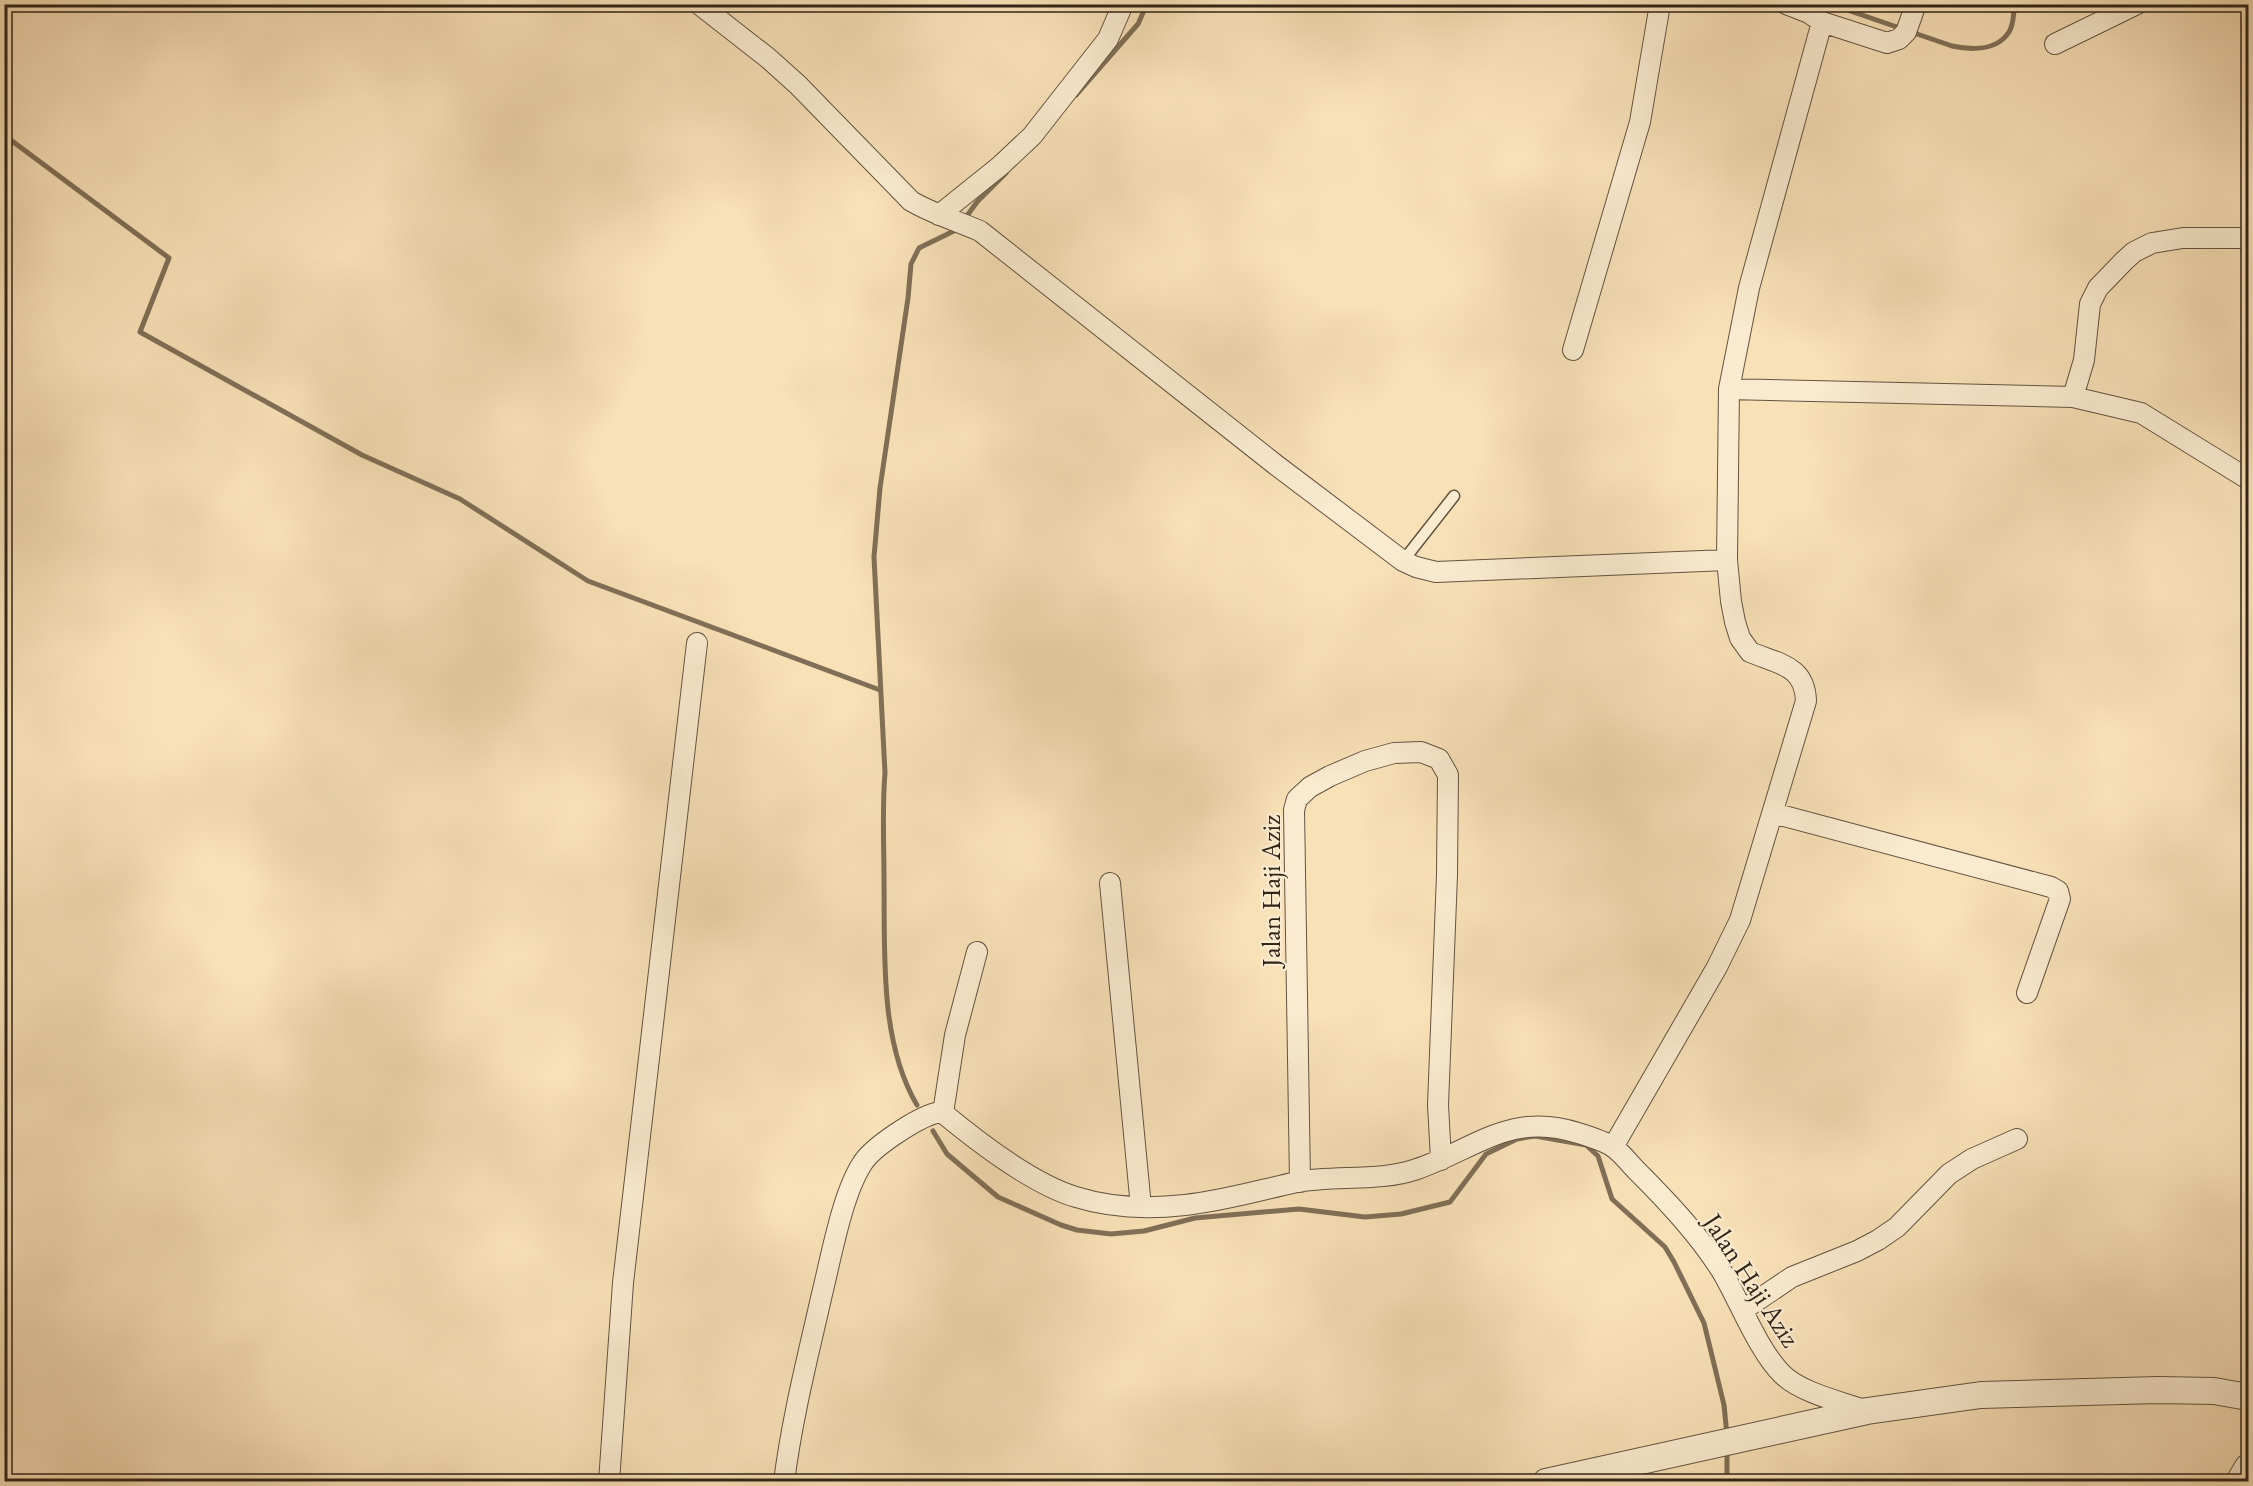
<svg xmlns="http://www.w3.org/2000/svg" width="2253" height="1486" font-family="'EB Garamond',serif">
  <rect width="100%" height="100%" fill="#f8e0b7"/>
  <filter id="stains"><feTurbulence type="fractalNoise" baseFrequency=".00333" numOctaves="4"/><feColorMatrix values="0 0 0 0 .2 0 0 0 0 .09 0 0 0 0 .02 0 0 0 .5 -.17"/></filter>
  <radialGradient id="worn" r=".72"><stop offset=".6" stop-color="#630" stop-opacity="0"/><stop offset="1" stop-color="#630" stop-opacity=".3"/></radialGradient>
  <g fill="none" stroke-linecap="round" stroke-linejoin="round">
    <!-- stream -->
    <path stroke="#806f57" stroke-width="5" d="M 1271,4 C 1293,8 1311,11 1333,4
      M 1830,4 L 1952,46 C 1971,50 1997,51 2009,32 C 2014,24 2013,14 2015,4
      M 1076,95 L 1138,24 L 1147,4
      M 4,135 L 169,258 L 140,332 L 362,455 L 460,499 L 588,581 L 880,690
      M 964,220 L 977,202 L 1006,173
      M 917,1105 C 879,1041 885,951 884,879 C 884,844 882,809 885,773 L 874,557 L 880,488 L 908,298 L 911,264 L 919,248 L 960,228
      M 933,1131 L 947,1154 L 998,1197 L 1061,1225 L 1077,1230 L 1111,1234 L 1144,1231 L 1195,1218 L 1299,1209 L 1365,1217 L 1401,1214 L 1450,1202 L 1486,1154 L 1517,1139 L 1535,1136 L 1586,1145 L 1598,1156 L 1612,1199 L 1665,1247 L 1674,1262 L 1704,1323 L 1724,1405 L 1727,1435
      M 1723,1482 L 1727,1473 L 1727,1450"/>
    <defs>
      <path id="service" d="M 1403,561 L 1454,496"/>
      <path id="minor" d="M 699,4 L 768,58 L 798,85 L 911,201 C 933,214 957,221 980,231 L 1276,465 L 1403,561 L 1416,567 L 1436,572 L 1727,560
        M 1786,4 L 1809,13 L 1822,22
        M 2055,44 L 2137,4
        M 939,215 L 1000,166 L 1032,136 L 1108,39 L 1123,4
        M 1573,350 L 1640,122 L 1660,4
        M 1729,389 L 2073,397 L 2141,413 L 2248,479
        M 2073,397 L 2084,360 L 2090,304 L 2098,288 L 2124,261 L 2134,252 L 2152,243 L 2183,238 L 2248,238
        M 1773,813 L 2051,887 L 2058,891 L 2060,899 L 2027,993
        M 1110,883 L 1141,1207
        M 943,1113 L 955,1035 L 977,952
        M 1613,1147 L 1717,967 L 1740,920 L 1806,701 C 1805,665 1778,664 1750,652 L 1740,638 L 1735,622 L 1731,601 L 1727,560 L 1729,389 L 1749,288 L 1822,22 L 1887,43 L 1899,39 L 1906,32 L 1916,4
        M 1300,1182 L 1294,810 L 1297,799 L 1310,787 L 1330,776 L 1365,761 L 1394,753 L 1421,752 L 1439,759 L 1448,775 L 1447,875 L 1438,1105 L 1441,1160
        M 1743,1310 L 1792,1277 L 1857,1251 L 1878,1240 L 1897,1227 L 1949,1174 L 1972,1159 L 2017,1139
        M 609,1482 L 623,1283 L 697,643
        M 784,1482 C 792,1418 808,1356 822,1294 C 831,1258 842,1195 862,1164 C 872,1147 917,1118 936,1113 L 943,1113 C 978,1142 1032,1184 1076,1197 C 1111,1208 1149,1209 1185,1205 C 1223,1201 1260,1190 1297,1182 C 1336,1175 1380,1182 1417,1169 C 1475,1149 1511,1111 1578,1133 C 1588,1136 1604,1141 1613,1147 C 1622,1153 1629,1163 1636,1170 C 1668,1202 1701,1237 1724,1275 C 1741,1305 1759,1351 1782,1374 C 1801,1393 1842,1402 1867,1411"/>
      <path id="tertiary" d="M 1546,1482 L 1867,1411 L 1981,1395 L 2158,1390 L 2214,1391 L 2248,1397
        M 2239,1482 L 2248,1467"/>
    </defs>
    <!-- service casing -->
    <use href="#service" stroke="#635440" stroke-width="13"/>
    <!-- minor casing -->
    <use href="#minor" stroke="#635440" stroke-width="22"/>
    <!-- tertiary casing -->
    <use href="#tertiary" stroke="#635440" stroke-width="28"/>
    <!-- service -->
    <use href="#service" stroke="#faebd0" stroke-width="10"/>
    <!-- minor -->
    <use href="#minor" stroke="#faebd0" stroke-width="20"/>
    <!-- tertiary -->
    <use href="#tertiary" stroke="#faebd0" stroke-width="26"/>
  </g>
  <g text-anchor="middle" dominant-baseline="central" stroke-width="4.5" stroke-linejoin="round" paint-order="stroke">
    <!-- street labels -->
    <g font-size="27" fill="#312518" stroke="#faebd0">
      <text transform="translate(1270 891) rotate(-90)">Jalan Haji Aziz</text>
      <text transform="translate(1752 1280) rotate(57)">Jalan Haji Aziz</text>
    </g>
  </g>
  <!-- margin -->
  <rect width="2253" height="1486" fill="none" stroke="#f8e0b7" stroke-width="24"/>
  <rect x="6" y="6" width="2241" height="1474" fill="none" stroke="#312518" stroke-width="3"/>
  <rect x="12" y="12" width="2229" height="1462" fill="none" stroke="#312518" stroke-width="1.5"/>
  <rect width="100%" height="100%" filter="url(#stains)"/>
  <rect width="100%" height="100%" fill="url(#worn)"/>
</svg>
